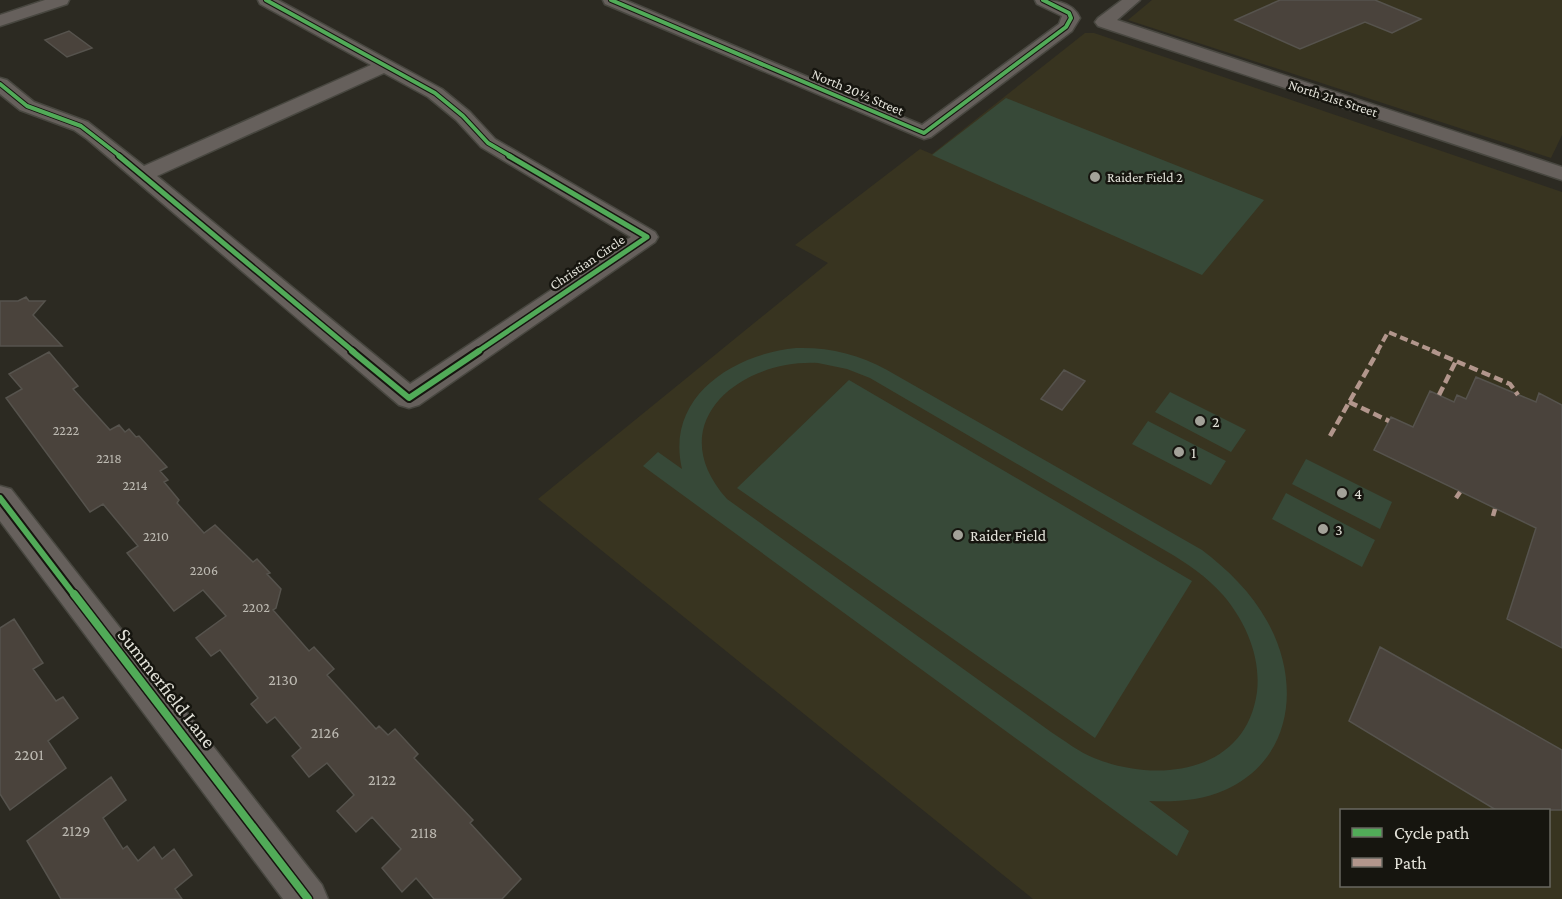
<svg xmlns="http://www.w3.org/2000/svg" width="1562" height="899" font-family="'Crimson Pro',serif">
  <rect width="100%" height="100%" fill="#2c2a22"/>
  <!-- built -->
  <path fill="#383420" fill-rule="evenodd" d="M 1152,0 L 1562,0 L 1562,135 L 1551,158 L 1128,20 Z
    M 1085,33 L 1094,33 L 1562,192 L 1562,899 L 1033,899 L 538,499 L 828,263 L 795,245 L 920,149 L 932,154 ZM 1342,810 L 1548,810 L 1548,886 L 1342,886 Z"/>
  <!-- green -->
  <path fill="#374938" fill-rule="evenodd" d="M 1006,98 L 1264,200 L 1202,275 L 932,155 Z
    M 796,348 C 829,347 858,354 887,370 L 1202,550 C 1228,570 1251,592 1267,621 C 1301,681 1294,759 1225,790 C 1201,801 1175,802 1149,801 L 1189,831 L 1177,856 L 643,466 L 658,452 L 682,469 C 665,397 733,354 796,348 ZM 818,363 L 847,369 L 870,378 L 1166,551 C 1187,563 1207,577 1223,595 C 1246,622 1261,657 1257,692 C 1246,773 1158,784 1094,758 C 1079,752 1065,741 1051,732 L 727,499 C 660,424 739,359 818,363 Z
    M 849,380 L 1192,581 L 1095,738 L 737,488 Z
    M 1170,392 L 1246,430 L 1231,452 L 1155,412 Z
    M 1148,421 L 1226,461 L 1211,485 L 1132,444 Z
    M 1306,459 L 1392,502 L 1380,529 L 1292,484 Z
    M 1286,493 L 1375,540 L 1362,567 L 1272,519 Z"/>
  <!-- building -->
  <path fill="#4a433c" stroke="#56534d" stroke-width="1.5" d="M 1280,0 L 1375,0 L 1421,19 L 1392,33 L 1365,22 L 1300,49 L 1235,20 Z
    M 69,31 L 92,48 L 67,57 L 45,40 Z
    M 26,297 L 29,301 L 45,301 L 33,315 L 62,346 L 0,346 L 0,301 L 18,301 Z
    M 49,352 L 78,386 L 73,389 L 110,430 L 119,425 L 125,432 L 129,429 L 136,437 L 139,436 L 167,467 L 160,471 L 168,480 L 164,482 L 179,500 L 177,503 L 204,533 L 215,525 L 253,562 L 257,559 L 270,573 L 267,574 L 281,589 L 276,608 L 273,610 L 309,651 L 314,647 L 334,669 L 327,675 L 376,729 L 379,726 L 388,735 L 395,729 L 418,754 L 414,758 L 473,820 L 470,823 L 521,879 L 502,899 L 434,899 L 416,878 L 402,892 L 382,868 L 401,849 L 372,817 L 356,832 L 337,811 L 354,795 L 327,763 L 309,777 L 292,756 L 301,748 L 275,717 L 267,723 L 251,704 L 258,698 L 220,650 L 211,656 L 196,638 L 226,616 L 203,590 L 174,611 L 127,553 L 138,546 L 103,504 L 90,512 L 6,398 L 22,389 L 9,374 Z
    M 1064,370 L 1085,381 L 1062,410 L 1041,399 Z
    M 1476,377 L 1536,402 L 1539,393 L 1562,405 L 1562,648 L 1507,619 L 1536,528 L 1374,450 L 1391,417 L 1413,427 L 1430,391 L 1454,402 L 1457,395 L 1466,399 Z
    M 14,619 L 43,663 L 33,669 L 56,701 L 63,697 L 78,718 L 48,741 L 66,768 L 10,810 L 0,794 L 0,628 Z
    M 1380,647 L 1562,750 L 1562,810 L 1496,810 L 1349,721 Z
    M 111,777 L 126,800 L 103,818 L 123,849 L 127,846 L 138,861 L 154,847 L 162,859 L 174,849 L 192,875 L 175,889 L 182,899 L 61,899 L 27,841 Z"/>
  <g fill="none" stroke-linecap="round" stroke-linejoin="round">
    <defs>
      <path id="minor" d="M 45,0 L 69,0 L 67,4 L 0,26 L 0,15 Z
        M 258,0 L 278,0 L 442,89 L 470,112 L 495,139 L 655,232 L 658,237 L 655,242 L 419,405 L 409,408 L 399,405 L 87,139 L 74,130 L 20,110 L 0,94 L 0,78 L 7,80 L 34,102 L 88,122 L 144,166 L 371,65 L 260,4 ZM 384,73 L 428,97 L 456,120 L 481,147 L 631,237 L 410,384 L 157,176 Z
        M 603,0 L 625,0 L 922,125 L 1059,24 L 1062,16 L 1037,4 L 1035,0 C 1051,0 1072,0 1080,18 L 1072,31 L 931,137 L 924,139 L 605,4 Z
        M 1122,0 L 1140,0 L 1117,20 L 1562,167 L 1562,180 L 1098,26 L 1095,22 L 1098,18 Z
        M 0,486 L 11,489 L 322,885 L 328,899 L 283,899 L 0,521 Z"/>
    </defs>
    <!-- minor casing -->
    <use href="#minor" stroke="#484740" stroke-width="3"/>
    <!-- minor -->
    <use href="#minor" fill="#66605c" fill-rule="evenodd"/>
    <!-- quiet-far1 -->
    <path stroke="#b2968c" stroke-width="4" stroke-dasharray="8 4" stroke-linecap="butt" d="M 1377,352 L 1388,332 L 1436,352"/>
    <!-- quiet -->
    <path stroke="#b2968c" stroke-width="4.5" stroke-dasharray="9 4.5" stroke-linecap="butt" d="M 1432,351 L 1510,384 L 1518,395
      M 1439,395 L 1456,361
      M 1349,402 L 1389,421
      M 1330,436 L 1378,351
      M 1456,498 L 1460,492
      M 1493,516 L 1495,509"/>
    <defs>
      <path id="cycleway-far3" d="M 266,0 L 435,93 L 463,116 L 488,143 L 512,157
        M 611,0 L 924,133 L 1066,27 L 1071,18 L 1069,13 L 1043,0
        M 0,84 L 27,106 L 81,126 L 121,157"/>
      <path id="cycleway-far2" d="M 119,156 L 354,352
        M 477,352 L 647,237 L 509,156"/>
      <path id="cycleway-far1" d="M 352,351 L 409,398 L 479,351
        M 0,498 L 75,596"/>
      <path id="cycleway" d="M 74,594 L 308,899"/>
    </defs>
    <!-- cycleway-far3 casing -->
    <use href="#cycleway-far3" stroke="#16150f" stroke-width="6"/>
    <!-- cycleway-far2 casing -->
    <use href="#cycleway-far2" stroke="#16150f" stroke-width="8"/>
    <!-- cycleway-far1 casing -->
    <use href="#cycleway-far1" stroke="#16150f" stroke-width="10"/>
    <!-- cycleway casing -->
    <use href="#cycleway" stroke="#16150f" stroke-width="11"/>
    <!-- cycleway-far3 -->
    <use href="#cycleway-far3" stroke="#51ab58" stroke-width="4"/>
    <!-- cycleway-far2 -->
    <use href="#cycleway-far2" stroke="#51ab58" stroke-width="5"/>
    <!-- cycleway-far1 -->
    <use href="#cycleway-far1" stroke="#51ab58" stroke-width="6"/>
    <!-- cycleway -->
    <use href="#cycleway" stroke="#51ab58" stroke-width="8"/>
  </g>
  <!-- markers -->
  <g fill="#a3a299" stroke="#16150f" stroke-width="2">
    <circle cx="1095" cy="177" r="6"/>
    <circle cx="1200" cy="421" r="6"/>
    <circle cx="1179" cy="452" r="6"/>
    <circle cx="1342" cy="493" r="6"/>
    <circle cx="1323" cy="529" r="6"/>
    <circle cx="958" cy="535" r="6"/>
  </g>
  <g text-anchor="middle" dominant-baseline="central" stroke-width="5" stroke-linejoin="round" paint-order="stroke">
    <!-- far-street labels -->
    <g font-size="14" fill="#e3e2d9" stroke="#16150f">
      <text transform="translate(858 92) rotate(23)">North 20½ Street</text>
      <text transform="translate(1333 98) rotate(18)">North 21st Street</text>
      <text transform="translate(587 262) rotate(-34)">Christian Circle</text>
    </g>
    <!-- far-poi labels -->
    <g font-size="14" fill="#e3e2d9" stroke="#16150f" text-anchor="start">
      <text x="1107" y="177">Raider Field 2</text>
    </g>
    <!-- number labels -->
    <g font-size="14" fill="#bdbab2">
      <text x="66" y="430">2222</text>
      <text x="109" y="458">2218</text>
      <text x="135" y="485">2214</text>
      <text x="156" y="536">2210</text>
      <text x="204" y="570">2206</text>
      <text x="256" y="607">2202</text>
    </g>
    <!-- poi labels -->
    <g font-size="16" fill="#e3e2d9" stroke="#16150f" text-anchor="start">
      <text x="1212" y="421">2</text>
      <text x="1191" y="452">1</text>
      <text x="1354" y="493">4</text>
      <text x="1335" y="529">3</text>
      <text x="970" y="535">Raider Field</text>
    </g>
    <!-- near-number labels -->
    <g font-size="16" fill="#bdbab2">
      <text x="283" y="679">2130</text>
      <text x="325" y="732">2126</text>
      <text x="29" y="754">2201</text>
      <text x="382" y="779">2122</text>
      <text x="76" y="830">2129</text>
      <text x="424" y="832">2118</text>
    </g>
    <!-- near-street labels -->
    <g font-size="20" fill="#e3e2d9" stroke="#16150f">
      <text transform="translate(167 688) rotate(52)">Summerfield Lane</text>
    </g>
  </g>
  <!-- legend -->
  <rect x="1340" y="809" width="210" height="78" fill="#16150f" stroke="#686760" stroke-width="1.5"/>
  <rect x="1352" y="828" width="30" height="9" fill="#51ab58" stroke="#686760" stroke-width="1.5"/>
  <text x="1394" y="839" font-size="18" fill="#e3e2d9">Cycle path</text>
  <rect x="1352" y="858" width="30" height="9" fill="#b2968c" stroke="#686760" stroke-width="1.5"/>
  <text x="1394" y="869" font-size="18" fill="#e3e2d9">Path</text>
</svg>
